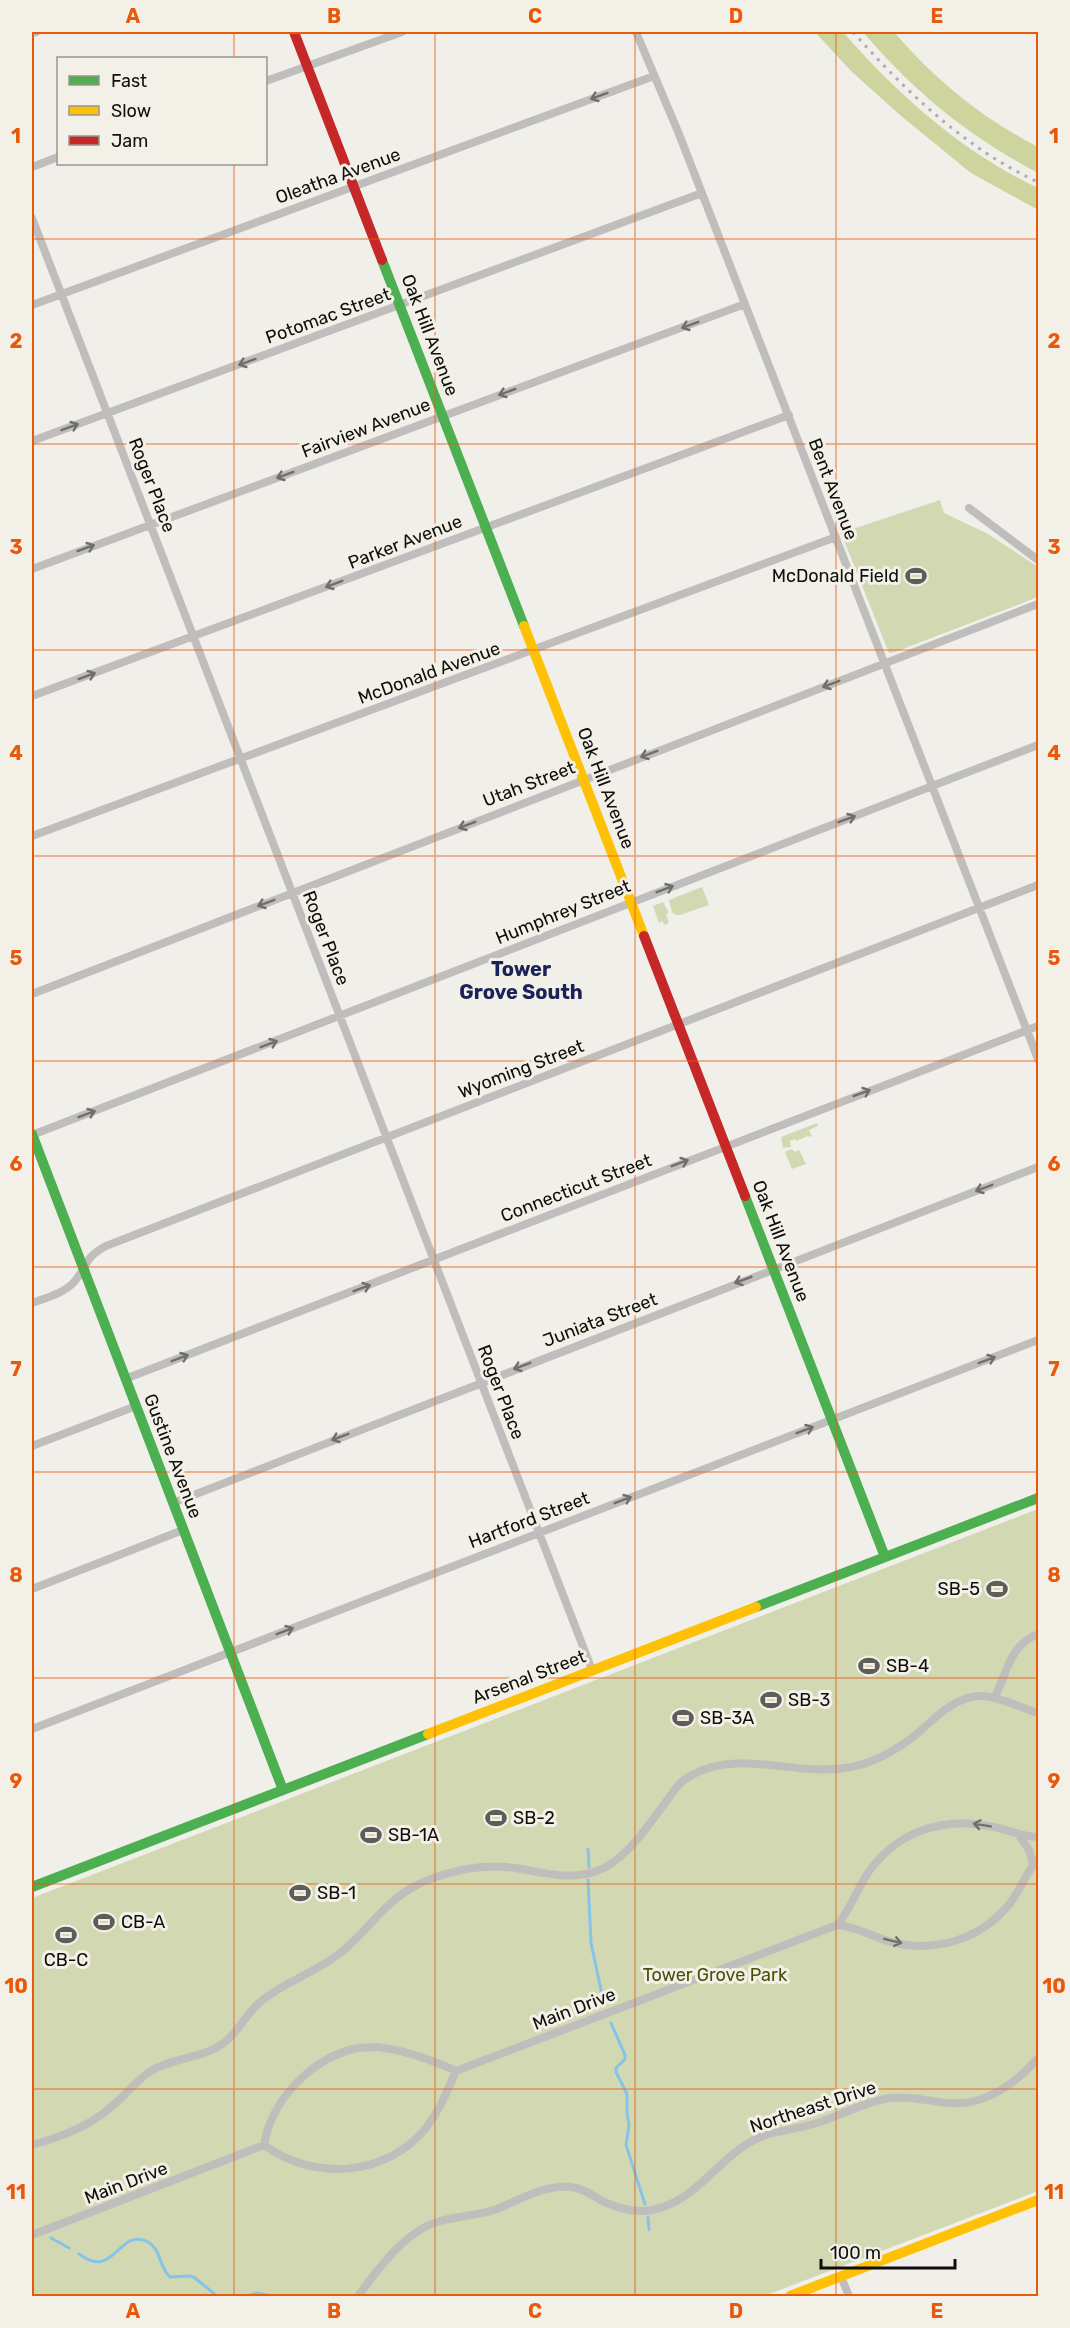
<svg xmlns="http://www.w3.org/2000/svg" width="1070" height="2328" font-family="Rubik,sans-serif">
  <rect width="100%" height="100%" fill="#f0efea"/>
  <!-- green -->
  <path fill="#d2d8b2" d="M 940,500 L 944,513 L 988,534 L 1038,567 L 1038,597 L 895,652 L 889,653 L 841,533 Z
    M 702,887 L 709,905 L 680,915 L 676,915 L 672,912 L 669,900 Z
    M 663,902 L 669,913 L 666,914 L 669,923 L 664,925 L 663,921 L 659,923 L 653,906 Z
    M 817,1123 L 818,1126 L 809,1130 L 812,1137 L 808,1136 L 796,1141 L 795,1139 L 790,1141 L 791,1147 L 783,1148 L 781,1137 Z
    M 792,1149 L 795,1152 L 799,1150 L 806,1164 L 792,1169 L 785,1152 Z
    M 1038,1509 L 1038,2191 L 764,2296 L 32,2296 L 32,1898 Z"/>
  <!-- forest -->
  <path fill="#cdd49e" d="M 815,32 L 843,32 C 898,95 962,152 1038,188 L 1038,210 L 971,173 L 900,115 L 851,71 Z
    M 863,32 L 894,32 C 935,80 982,118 1038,147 L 1038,173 C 967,135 915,93 863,32 Z"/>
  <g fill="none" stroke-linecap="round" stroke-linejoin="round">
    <!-- stream -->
    <path stroke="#84c4e9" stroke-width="3" d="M 588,1849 L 589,1867
      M 588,1880 L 591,1943 L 604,2004
      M 611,2023 L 625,2055 L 625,2059 L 616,2068 L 616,2072 L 627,2094 L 627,2113 L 629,2125 L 626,2145 L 645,2204
      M 648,2217 L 649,2230
      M 51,2238 L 69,2248
      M 79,2254 C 115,2281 118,2227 148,2242 C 161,2249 159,2267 170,2277 L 190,2276 L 195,2278 L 217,2296
      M 247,2296 L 257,2293 L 271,2296"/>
    <!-- street -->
    <path stroke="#c0bebd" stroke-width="8" d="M 636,32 L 679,134 L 1038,1059
      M 32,33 L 36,32
      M 266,81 L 402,32
      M 32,167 L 58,157
      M 32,218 L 592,1670
      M 32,305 L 654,76
      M 32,441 L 702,193
      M 969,508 L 1038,560
      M 32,569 L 745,304
      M 32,696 L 789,415
      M 32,836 L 836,537
      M 32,994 L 1038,604
      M 32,1135 L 1038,745
      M 32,1303 C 46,1298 65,1293 75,1281 C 89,1264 84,1258 106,1246 L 1038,885
      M 125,1379 L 1038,1026
      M 32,1446 L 136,1406
      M 173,1503 L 1038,1167
      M 32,1589 L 183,1530
      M 995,1697 C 1007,1672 1010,1645 1038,1634
      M 32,1729 L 1038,1340
      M 1019,1835 L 1029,1850 L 1033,1865
      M 837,1925 C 858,1927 875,1938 895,1943 C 935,1952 977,1940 1005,1909 C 1020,1894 1025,1873 1038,1859
      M 377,2047 C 405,2050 430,2059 456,2071 C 447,2091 440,2110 426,2128 C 387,2176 314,2182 264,2145 C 271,2101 310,2060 353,2049 C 361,2047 369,2048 377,2047 Z
      M 456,2071 L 837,1925 C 853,1907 858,1884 873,1866 C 904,1828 947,1817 994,1827 C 1009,1830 1022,1837 1038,1837
      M 32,2145 C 60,2137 88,2127 110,2108 C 124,2097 135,2082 149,2072 C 172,2057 203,2059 225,2042 C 239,2031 246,2014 260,2002 C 285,1981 318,1972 344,1950 C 366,1931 384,1905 408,1890 C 438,1872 481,1863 515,1868 C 541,1872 571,1881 597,1871 C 627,1860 647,1826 666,1802 C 673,1792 679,1782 690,1776 C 737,1748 794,1776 845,1768 C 868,1765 891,1753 909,1740 C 932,1723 952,1695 983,1696 C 1002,1697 1020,1708 1038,1713
      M 32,2235 L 264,2145
      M 841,2277 L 849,2296
      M 358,2296 C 379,2268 405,2231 440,2221 C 458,2216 476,2216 494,2210 C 519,2201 543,2184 571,2187 C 583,2188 593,2196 604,2202 C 618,2208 637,2213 652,2210 C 701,2201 723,2147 769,2134 C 785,2130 801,2128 817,2123 C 841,2115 865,2102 890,2098 C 910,2095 929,2102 949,2103 C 986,2106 1015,2084 1038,2058"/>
    <!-- fast -->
    <path stroke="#4caf50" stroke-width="10" d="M 382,260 L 524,626
      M 32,1134 L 283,1790
      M 745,1196 L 885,1557
      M 756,1607 L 1038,1498
      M 32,1887 L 428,1734"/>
    <!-- slow -->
    <path stroke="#ffc107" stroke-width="10" d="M 524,626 L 644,936
      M 428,1734 L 756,1607
      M 790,2296 L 1038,2200"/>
    <!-- jam -->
    <path stroke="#c62828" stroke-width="10" d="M 294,32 L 382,260
      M 644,936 L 745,1196"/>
    <!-- rail -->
    <path stroke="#b0aead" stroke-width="3" stroke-dasharray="3 6" stroke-linecap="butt" d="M 853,32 C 905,91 966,149 1038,182"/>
  </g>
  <!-- one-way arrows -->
  <defs><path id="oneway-shaft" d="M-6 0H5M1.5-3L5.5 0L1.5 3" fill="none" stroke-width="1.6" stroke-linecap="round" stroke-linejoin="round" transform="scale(1.5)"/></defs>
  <g stroke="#706f6d">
    <use href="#oneway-shaft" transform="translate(599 96) rotate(160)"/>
    <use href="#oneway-shaft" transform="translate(690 325) rotate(160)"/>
    <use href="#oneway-shaft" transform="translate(247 362) rotate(160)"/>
    <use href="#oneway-shaft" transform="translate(507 392) rotate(160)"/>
    <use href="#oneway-shaft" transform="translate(70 427) rotate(-20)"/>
    <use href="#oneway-shaft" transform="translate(285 475) rotate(160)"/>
    <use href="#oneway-shaft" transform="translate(86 548) rotate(-20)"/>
    <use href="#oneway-shaft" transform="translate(334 584) rotate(159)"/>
    <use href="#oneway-shaft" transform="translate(87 676) rotate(-20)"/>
    <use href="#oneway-shaft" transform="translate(831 684) rotate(159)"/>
    <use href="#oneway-shaft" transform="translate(649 754) rotate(159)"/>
    <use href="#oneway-shaft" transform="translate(847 819) rotate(-21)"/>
    <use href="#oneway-shaft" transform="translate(467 825) rotate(159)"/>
    <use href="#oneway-shaft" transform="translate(665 889) rotate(-21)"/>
    <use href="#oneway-shaft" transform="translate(266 903) rotate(159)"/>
    <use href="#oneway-shaft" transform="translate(269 1044) rotate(-21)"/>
    <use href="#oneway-shaft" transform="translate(862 1093) rotate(-21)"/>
    <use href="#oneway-shaft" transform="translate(87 1114) rotate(-21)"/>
    <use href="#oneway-shaft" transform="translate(680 1163) rotate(-21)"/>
    <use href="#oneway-shaft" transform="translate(984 1188) rotate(159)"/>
    <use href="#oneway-shaft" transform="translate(743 1280) rotate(159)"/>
    <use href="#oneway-shaft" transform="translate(362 1288) rotate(-21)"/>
    <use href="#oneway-shaft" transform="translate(180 1358) rotate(-21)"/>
    <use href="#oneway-shaft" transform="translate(987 1360) rotate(-21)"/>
    <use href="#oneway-shaft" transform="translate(522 1366) rotate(159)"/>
    <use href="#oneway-shaft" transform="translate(805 1430) rotate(-21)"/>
    <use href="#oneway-shaft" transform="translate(340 1437) rotate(159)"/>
    <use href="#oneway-shaft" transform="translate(623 1500) rotate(-21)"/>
    <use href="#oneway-shaft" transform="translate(285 1631) rotate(-21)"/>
    <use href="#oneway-shaft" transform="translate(982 1825) rotate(-171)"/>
    <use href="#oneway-shaft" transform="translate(893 1941) rotate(14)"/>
  </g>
  <!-- grid -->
  <path fill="none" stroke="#e8590c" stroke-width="1.5" stroke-opacity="0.55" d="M 234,32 L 234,58M 435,32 L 435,2296M 635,32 L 635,2296M 836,32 L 836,2296M 234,164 L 234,2296M 32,239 L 1038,239M 32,444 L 1038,444M 32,650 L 1038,650M 32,856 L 1038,856M 32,1061 L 1038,1061M 32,1267 L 1038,1267M 32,1472 L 1038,1472M 32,1678 L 1038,1678M 32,1884 L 1038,1884M 32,2089 L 1038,2089"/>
  <!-- icons -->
  <defs>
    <symbol id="stadium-bare" viewBox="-9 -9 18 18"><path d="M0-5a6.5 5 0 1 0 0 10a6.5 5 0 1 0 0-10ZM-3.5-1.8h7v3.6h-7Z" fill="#5e5d59" stroke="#f3f1e7" stroke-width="2.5" paint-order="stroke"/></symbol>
  </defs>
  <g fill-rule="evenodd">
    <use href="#stadium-bare" x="901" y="561" width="30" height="30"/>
    <use href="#stadium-bare" x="982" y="1574" width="30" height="30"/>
    <use href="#stadium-bare" x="854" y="1651" width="30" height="30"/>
    <use href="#stadium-bare" x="756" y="1685" width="30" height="30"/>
    <use href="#stadium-bare" x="668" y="1703" width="30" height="30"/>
    <use href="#stadium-bare" x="481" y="1803" width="30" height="30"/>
    <use href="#stadium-bare" x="356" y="1820" width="30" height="30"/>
    <use href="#stadium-bare" x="285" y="1878" width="30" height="30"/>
    <use href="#stadium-bare" x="89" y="1907" width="30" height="30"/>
    <use href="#stadium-bare" x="51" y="1920" width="30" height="30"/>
  </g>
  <g text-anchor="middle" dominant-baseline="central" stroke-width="6" stroke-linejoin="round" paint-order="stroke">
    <!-- street labels -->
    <g font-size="18" fill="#0f0e0b" stroke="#f3f1e7">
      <text transform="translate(338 176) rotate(-20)">Oleatha Avenue</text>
      <text transform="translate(328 316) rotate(-20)">Potomac Street</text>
      <text transform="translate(430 335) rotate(69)">Oak Hill Avenue</text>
      <text transform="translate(366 428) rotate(-21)">Fairview Avenue</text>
      <text transform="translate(152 485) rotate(69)">Roger Place</text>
      <text transform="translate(833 489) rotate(69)">Bent Avenue</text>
      <text transform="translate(405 542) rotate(-21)">Parker Avenue</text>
      <text transform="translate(429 673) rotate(-20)">McDonald Avenue</text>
      <text transform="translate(529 784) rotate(-21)">Utah Street</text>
      <text transform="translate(606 788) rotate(69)">Oak Hill Avenue</text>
      <text transform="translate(563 912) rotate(-22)">Humphrey Street</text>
      <text transform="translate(326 938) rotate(69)">Roger Place</text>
      <text transform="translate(521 1069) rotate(-21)">Wyoming Street</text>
      <text transform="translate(576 1188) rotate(-21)">Connecticut Street</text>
      <text transform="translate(781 1241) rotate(69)">Oak Hill Avenue</text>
      <text transform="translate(600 1320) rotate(-21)">Juniata Street</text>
      <text transform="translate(501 1392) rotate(69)">Roger Place</text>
      <text transform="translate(173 1456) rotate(69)">Gustine Avenue</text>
      <text transform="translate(529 1520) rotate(-21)">Hartford Street</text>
      <text transform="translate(529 1677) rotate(-21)">Arsenal Street</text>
      <text transform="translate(574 2009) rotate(-21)">Main Drive</text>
      <text transform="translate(813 2107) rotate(-18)">Northeast Drive</text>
      <text transform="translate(126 2183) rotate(-21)">Main Drive</text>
    </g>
    <!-- poi labels -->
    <g font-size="18" fill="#0f0e0b" stroke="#f3f1e7" text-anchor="start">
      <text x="899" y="576" text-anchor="end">McDonald Field</text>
      <text x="980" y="1589" text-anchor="end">SB-5</text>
      <text x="886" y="1666">SB-4</text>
      <text x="788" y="1700">SB-3</text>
      <text x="700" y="1718">SB-3A</text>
      <text x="513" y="1818">SB-2</text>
      <text x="388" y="1835">SB-1A</text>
      <text x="317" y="1893">SB-1</text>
      <text x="121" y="1922">CB-A</text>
      <text x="66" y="1960" text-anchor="middle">CB-C</text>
    </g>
    <!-- park labels -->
    <g font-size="18" fill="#495009" stroke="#f3f1e7">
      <text x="715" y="1975">Tower Grove Park</text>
    </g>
    <!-- neighbourhood labels -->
    <g font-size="20" font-weight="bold" fill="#1a225a" stroke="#f3f1e7">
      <text x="521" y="969">Tower<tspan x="521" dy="23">Grove South</tspan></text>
    </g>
  </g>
  <!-- border -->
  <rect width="1070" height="2328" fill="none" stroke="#f3f1e7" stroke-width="66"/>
  <!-- legend -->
  <rect x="57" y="57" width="210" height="108" fill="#f3f1e7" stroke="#98968f" stroke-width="1.5"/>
  <rect x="69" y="76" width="30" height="9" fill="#4caf50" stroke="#98968f" stroke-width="1.5"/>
  <text x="111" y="87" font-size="18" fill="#0f0e0b">Fast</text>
  <rect x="69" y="106" width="30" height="9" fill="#ffc107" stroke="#98968f" stroke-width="1.5"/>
  <text x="111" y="117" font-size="18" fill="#0f0e0b">Slow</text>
  <rect x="69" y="136" width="30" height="9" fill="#c62828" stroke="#98968f" stroke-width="1.5"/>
  <text x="111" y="147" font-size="18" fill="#0f0e0b">Jam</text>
  <!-- scale -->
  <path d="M821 2259v9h134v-9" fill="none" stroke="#0f0e0b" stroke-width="3"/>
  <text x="830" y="2259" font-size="18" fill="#0f0e0b" stroke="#f3f1e7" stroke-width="4.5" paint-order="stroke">100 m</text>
  <rect x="33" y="33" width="1004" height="2262" fill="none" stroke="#e8590c" stroke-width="2"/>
  <g font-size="20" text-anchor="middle" font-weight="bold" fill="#e8590c">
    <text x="133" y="23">A</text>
    <text x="334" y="23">B</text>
    <text x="535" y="23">C</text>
    <text x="736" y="23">D</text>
    <text x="937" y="23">E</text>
    <text x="16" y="143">1</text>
    <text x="1054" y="143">1</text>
    <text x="16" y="348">2</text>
    <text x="1054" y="348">2</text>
    <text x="16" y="554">3</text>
    <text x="1054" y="554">3</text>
    <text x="16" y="760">4</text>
    <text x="1054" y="760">4</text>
    <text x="16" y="965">5</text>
    <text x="1054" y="965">5</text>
    <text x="16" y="1171">6</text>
    <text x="1054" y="1171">6</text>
    <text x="16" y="1376">7</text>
    <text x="1054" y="1376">7</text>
    <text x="16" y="1582">8</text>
    <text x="1054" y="1582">8</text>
    <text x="16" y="1788">9</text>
    <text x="1054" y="1788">9</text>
    <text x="16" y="1993">10</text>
    <text x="1054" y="1993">10</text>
    <text x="16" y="2199">11</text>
    <text x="1054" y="2199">11</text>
    <text x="133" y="2318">A</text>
    <text x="334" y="2318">B</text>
    <text x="535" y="2318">C</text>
    <text x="736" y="2318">D</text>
    <text x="937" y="2318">E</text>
  </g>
</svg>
